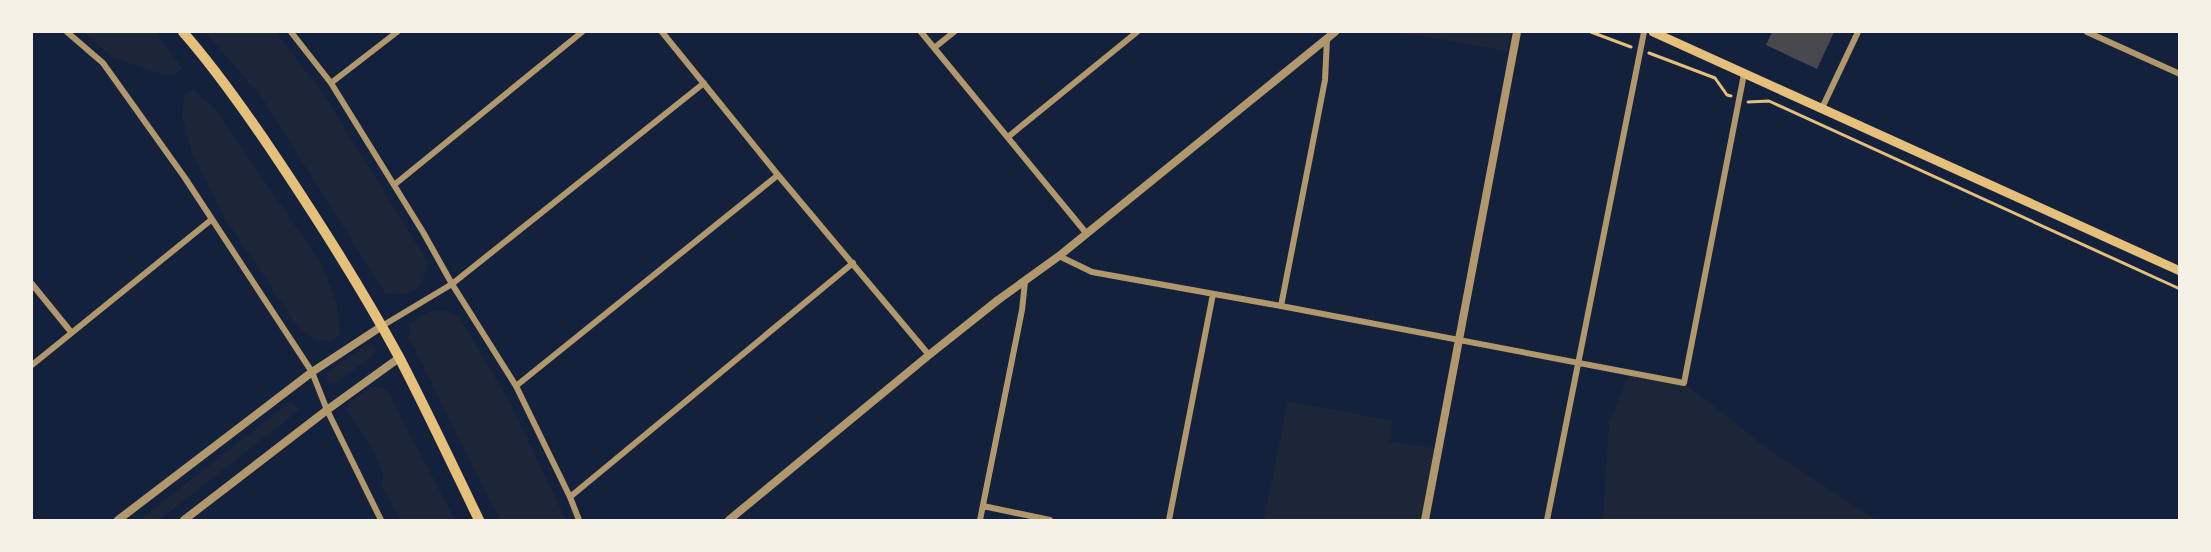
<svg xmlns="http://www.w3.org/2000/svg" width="2211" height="552" font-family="Literata,serif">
  <rect width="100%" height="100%" fill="#14213d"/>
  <!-- green -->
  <path fill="#1d2539" d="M 84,32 L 156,32 L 182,68 L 174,75 L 161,74 L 112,57 Z
    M 205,32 L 276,32 L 324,95 L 427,261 C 424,290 413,297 385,293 L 261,96 Z
    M 1398,32 L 1511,32 L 1507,51 Z
    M 193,89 L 215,109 L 322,265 L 337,304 L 340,334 L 332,341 L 315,340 L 298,327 L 223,215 L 192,154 L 182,115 L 184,96 Z
    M 445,310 L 459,317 L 510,403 L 566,520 L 500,520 L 409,337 L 410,323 L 428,312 Z
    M 372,344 L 374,351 L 371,357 L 335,383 L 330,384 L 326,379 L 328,372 L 366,345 Z
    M 1630,373 L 1684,383 L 1767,448 L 1876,520 L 1603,520 L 1609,422 Z
    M 371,388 L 379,388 L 387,390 L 455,520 L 401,520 L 382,487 L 383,474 L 372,448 L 347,411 L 350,401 Z
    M 291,401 L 299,410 L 159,520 L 140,520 Z
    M 1288,401 L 1393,421 L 1389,441 L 1438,449 L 1425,520 L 1264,520 Z"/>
  <!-- building -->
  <path fill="#48494c" d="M 1772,32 L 1834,32 L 1817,69 L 1766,45 Z"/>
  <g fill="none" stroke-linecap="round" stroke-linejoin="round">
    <!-- path -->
    <path stroke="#e5c07b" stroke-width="3" d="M 1591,32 L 1631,47
      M 1649,53 L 1715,78 L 1727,95 L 1731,96
      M 1748,102 L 1769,101 L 2180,289"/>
    <!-- minor -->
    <path stroke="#b1986c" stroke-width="6" d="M 67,32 L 103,63 L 185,178 L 312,372 L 327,410 L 381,520
      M 291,32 L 331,83 L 423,232 L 452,284 L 516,386 L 570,497 L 579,520
      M 662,32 L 778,175 L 929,355
      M 921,32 L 1087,234
      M 2087,32 L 2180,74
      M 934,48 L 954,32
      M 331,83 L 397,32
      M 1822,108 L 1858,32
      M 1008,137 L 1137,32
      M 394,185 L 582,32
      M 1059,256 L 1092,272 L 1281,306 L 1684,383 L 1744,74
      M 32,284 L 71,332
      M 1281,306 L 1325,80 L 1327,39
      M 382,326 L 452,284 L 704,83
      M 32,365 L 211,220
      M 516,386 L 778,175
      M 570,497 L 853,263
      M 983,506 L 1050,520
      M 980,520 L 1022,310 L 1025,282
      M 1169,520 L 1213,294
      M 1547,520 L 1644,32"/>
    <!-- tertiary -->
    <path stroke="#b1986c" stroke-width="8" d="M 118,520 L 312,372 L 382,326
      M 184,520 L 327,410 L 399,358
      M 729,520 L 929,355 L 998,300 L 1059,256 L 1335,32
      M 1425,520 L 1517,32"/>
    <!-- secondary -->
    <path stroke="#e5c07b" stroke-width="9" d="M 1653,32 L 2180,271"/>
    <!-- primary -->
    <path stroke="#e5c07b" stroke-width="10" d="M 183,32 C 219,73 250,118 280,163 C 322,226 363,291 399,357 C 427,411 453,466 479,520"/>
  </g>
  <!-- border -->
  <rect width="2211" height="552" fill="none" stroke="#f6f1e7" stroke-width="66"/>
</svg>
